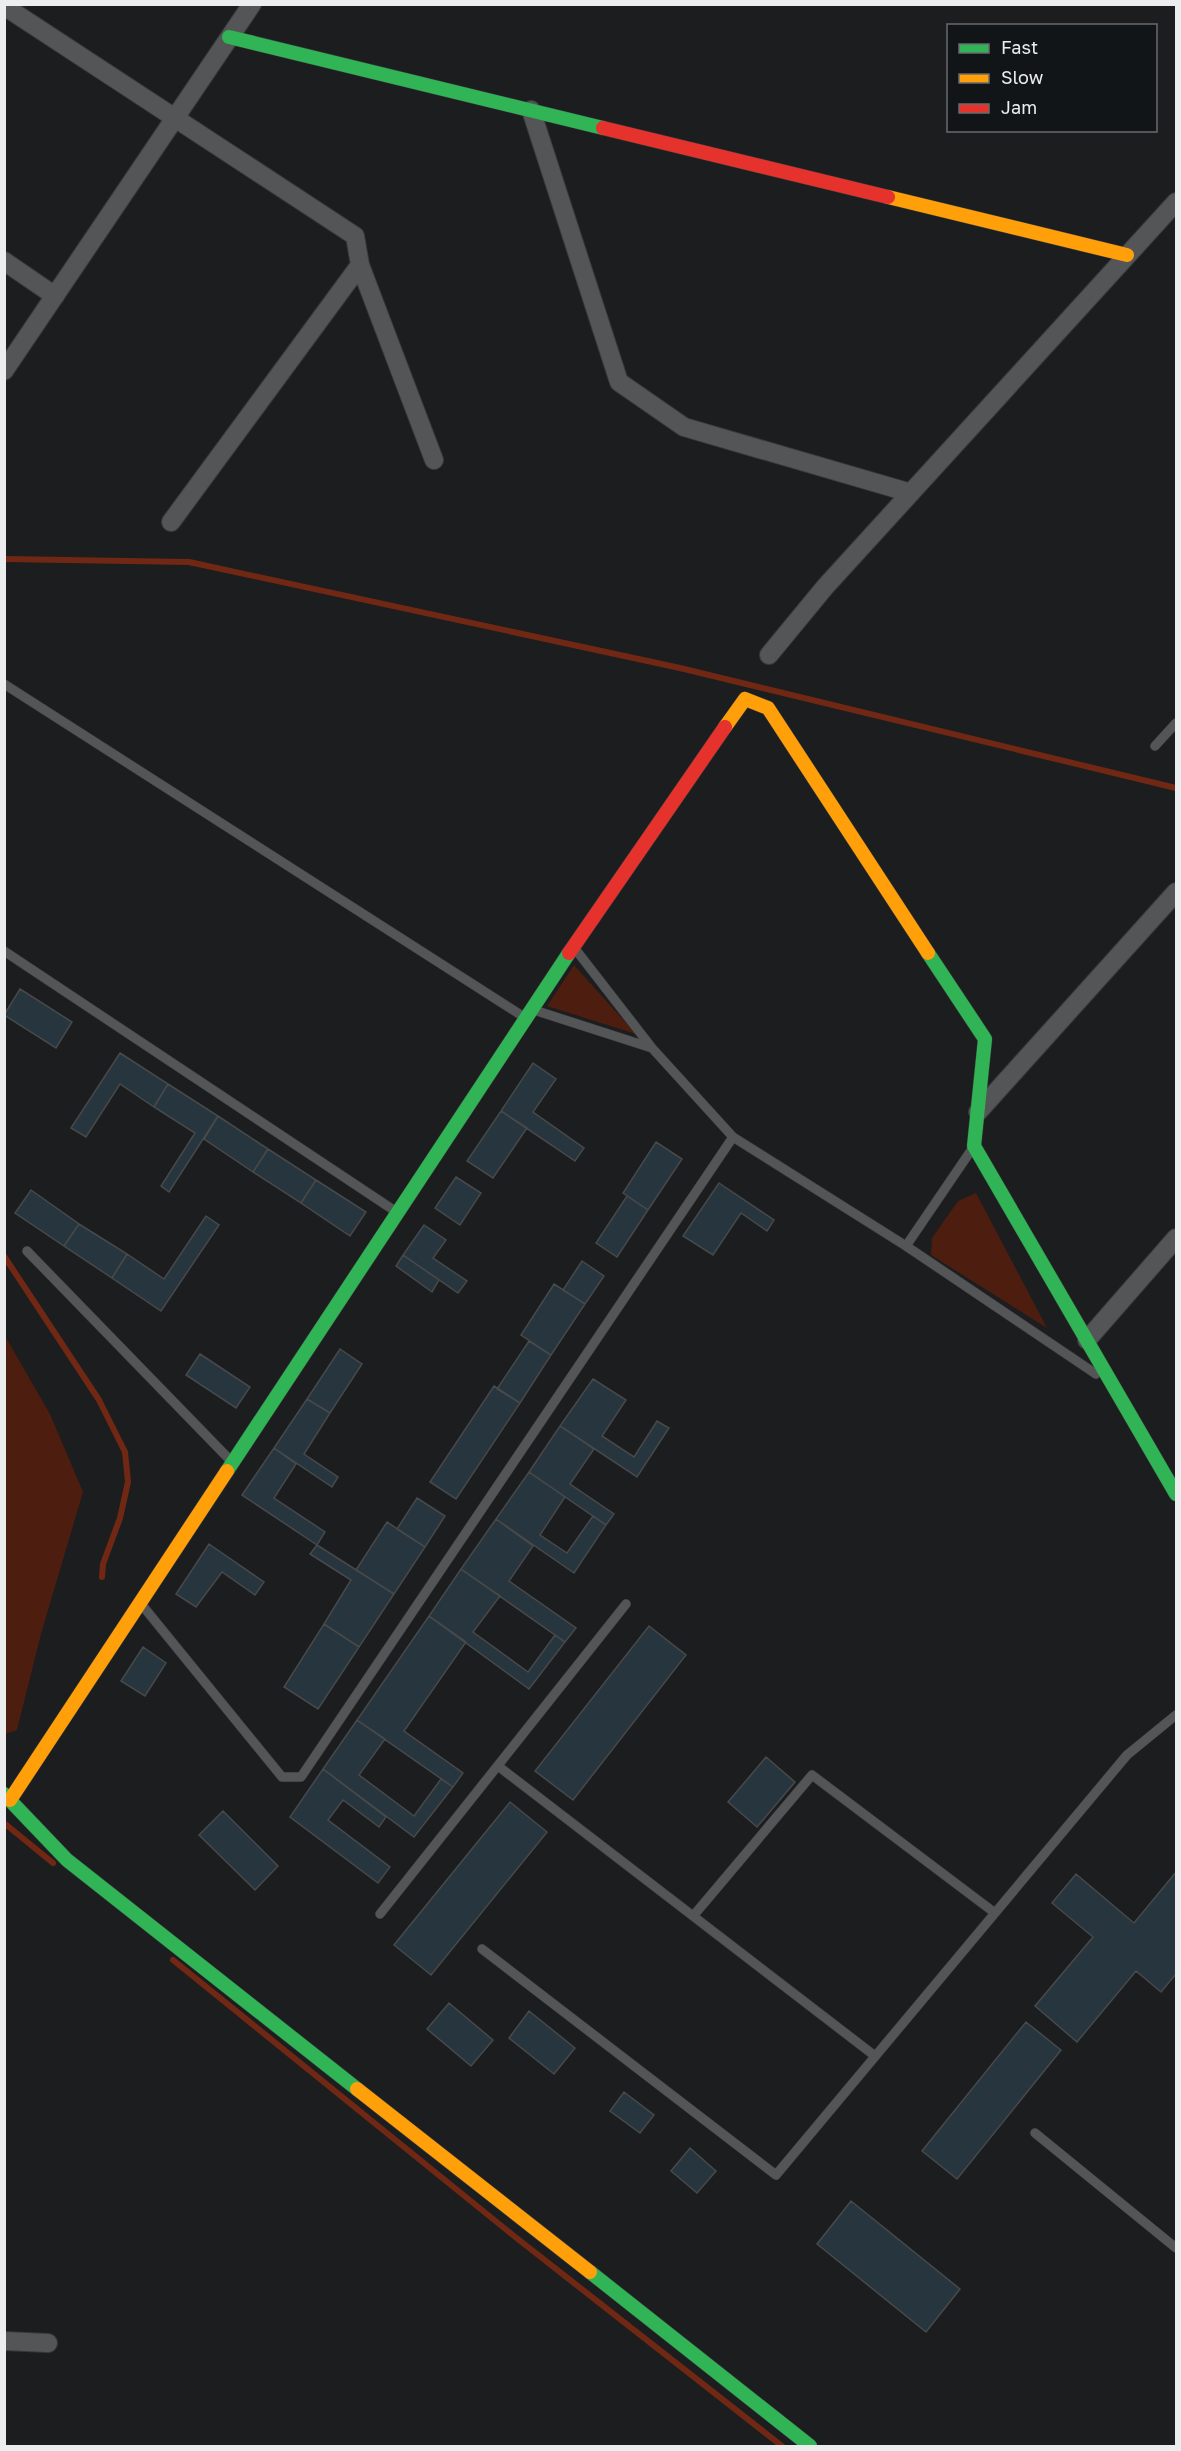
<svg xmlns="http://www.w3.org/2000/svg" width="1181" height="2451" font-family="'Golos Text',sans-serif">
  <rect width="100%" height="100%" fill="#1b1d1f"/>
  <!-- green -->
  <path fill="#4d1d10" d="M 574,965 L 636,1034 L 547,1006 Z
    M 976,1193 L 1047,1328 L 931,1255 L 932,1238 L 958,1201 Z
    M 5,1336 L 50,1414 L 83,1492 L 41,1634 L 17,1730 L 5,1734 Z"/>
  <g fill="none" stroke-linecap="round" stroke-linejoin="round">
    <!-- stream -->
    <path stroke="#702814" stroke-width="6" d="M 4,559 L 189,562 L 680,668 L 1176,788
      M 4,1256 L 99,1400 L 125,1452 L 128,1482 L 120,1518 L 103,1564 L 102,1577
      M 4,1823 L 53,1863
      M 173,1960 L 514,2236 L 782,2446"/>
  </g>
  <!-- building -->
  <path fill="#27363e" stroke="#48494a" stroke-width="1.5" d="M 20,989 L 72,1022 L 56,1048 L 4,1015 Z
    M 120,1053 L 168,1084 L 154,1107 L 120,1084 L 86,1137 L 71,1128 Z
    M 533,1063 L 556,1079 L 533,1112 L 584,1148 L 575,1161 L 501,1111 Z
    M 168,1084 L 218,1116 L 169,1192 L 161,1186 L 195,1133 L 154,1107 Z
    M 501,1111 L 527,1128 L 493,1178 L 467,1161 Z
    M 218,1116 L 268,1149 L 253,1172 L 204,1139 Z
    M 656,1142 L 682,1159 L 648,1210 L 623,1193 Z
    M 268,1149 L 316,1180 L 301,1203 L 253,1172 Z
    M 456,1177 L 481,1193 L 460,1225 L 435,1208 Z
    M 316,1180 L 366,1212 L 350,1236 L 301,1203 Z
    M 719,1183 L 774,1220 L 767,1231 L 741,1213 L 713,1255 L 683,1236 Z
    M 31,1190 L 79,1224 L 64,1246 L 15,1213 Z
    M 627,1196 L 648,1210 L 617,1257 L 596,1243 Z
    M 206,1216 L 219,1225 L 161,1311 L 112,1278 L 127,1254 L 164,1279 Z
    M 79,1224 L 127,1254 L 112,1278 L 64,1246 Z
    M 424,1225 L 446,1240 L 433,1258 L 467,1281 L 458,1293 L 403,1255 Z
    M 403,1255 L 439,1280 L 432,1292 L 396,1266 Z
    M 582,1261 L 604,1276 L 585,1304 L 563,1290 Z
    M 554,1284 L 585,1304 L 551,1355 L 521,1335 Z
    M 529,1341 L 551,1355 L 520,1403 L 497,1389 Z
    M 340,1349 L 362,1364 L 330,1413 L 307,1399 Z
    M 200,1354 L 250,1387 L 236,1408 L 186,1375 Z
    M 593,1379 L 626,1400 L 602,1436 L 634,1457 L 657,1421 L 669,1428 L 637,1477 L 560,1426 Z
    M 494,1386 L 520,1403 L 456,1499 L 430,1482 Z
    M 307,1399 L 330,1413 L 304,1454 L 338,1477 L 332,1487 L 274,1448 Z
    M 560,1426 L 594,1449 L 570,1484 L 614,1514 L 606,1525 L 529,1472 Z
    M 274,1448 L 296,1464 L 274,1498 L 325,1532 L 317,1545 L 242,1495 Z
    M 529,1472 L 565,1497 L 540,1535 L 567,1553 L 593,1516 L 606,1525 L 574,1573 L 496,1519 Z
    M 417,1498 L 445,1516 L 425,1547 L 397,1529 Z
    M 496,1519 L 533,1546 L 509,1581 L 576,1628 L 565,1642 L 461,1569 Z
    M 387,1522 L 425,1547 L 394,1594 L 356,1570 Z
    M 209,1544 L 264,1582 L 255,1595 L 222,1572 L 196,1607 L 176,1594 Z
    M 317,1545 L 394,1594 L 359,1647 L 324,1624 L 351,1580 L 310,1554 Z
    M 461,1569 L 500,1596 L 473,1632 L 528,1672 L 555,1635 L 565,1642 L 529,1689 L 429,1616 Z
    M 429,1616 L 466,1642 L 404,1731 L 463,1773 L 453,1787 L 357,1720 Z
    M 324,1624 L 359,1647 L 318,1709 L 284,1687 Z
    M 649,1626 L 686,1655 L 573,1800 L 535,1771 Z
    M 143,1647 L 166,1663 L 145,1696 L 121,1681 Z
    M 357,1720 L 385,1739 L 359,1775 L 414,1816 L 441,1779 L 453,1787 L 414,1837 L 323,1769 Z
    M 766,1757 L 795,1782 L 757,1827 L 728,1802 Z
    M 323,1769 L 386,1817 L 379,1827 L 343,1800 L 328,1820 L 390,1867 L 378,1883 L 290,1817 Z
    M 510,1802 L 547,1832 L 431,1975 L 394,1945 Z
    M 223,1811 L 278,1866 L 255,1890 L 199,1835 Z
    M 1176,1872 L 1176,1974 L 1161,1992 L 1136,1971 L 1077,2042 L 1035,2006 L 1093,1937 L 1052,1903 L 1076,1874 L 1134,1923 Z
    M 449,2003 L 493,2040 L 471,2066 L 427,2029 Z
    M 529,2011 L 575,2048 L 554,2074 L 509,2038 Z
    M 1026,2022 L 1061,2050 L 957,2179 L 922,2151 Z
    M 624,2092 L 654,2115 L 640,2133 L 610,2111 Z
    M 690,2148 L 716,2171 L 697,2193 L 671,2171 Z
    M 851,2201 L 960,2289 L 926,2332 L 817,2244 Z"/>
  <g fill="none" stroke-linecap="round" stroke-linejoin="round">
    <defs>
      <path id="lane" d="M 4,684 L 524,1017
        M 1155,746 L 1176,723
        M 576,950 L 652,1048
        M 4,951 L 395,1211
        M 534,1010 L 652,1048 L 733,1137 L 906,1246 L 972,1149
        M 906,1246 L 1096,1374
        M 27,1251 L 231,1461
        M 142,1605 L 282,1777 L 301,1777 L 733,1137
        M 498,1766 L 875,2056
        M 380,1914 L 626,1604
        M 694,1915 L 812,1775 L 995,1913
        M 482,1949 L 776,2175 L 1127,1755 L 1176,1715
        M 1035,2133 L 1176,2248"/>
      <path id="street" d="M 4,6 L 355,236 L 360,265 L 171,522
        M 531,110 L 619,382 L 684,427 L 911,493
        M 4,261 L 55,296
        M 360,265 L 434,460
        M 4,371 L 252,4
        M 769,655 L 825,587 L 1176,202
        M 978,1112 L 1176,892
        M 1087,1340 L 1176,1238
        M 4,2341 L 48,2343"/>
      <path id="fast" d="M 229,37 L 603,128
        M 928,953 L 985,1039 L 974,1146 L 1176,1494
        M 227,1471 L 569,953
        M 4,1794 L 67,1860 L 357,2089
        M 590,2272 L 810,2446"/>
      <path id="slow" d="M 888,197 L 1127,255
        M 725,727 L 745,699 L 768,708 L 928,953
        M 10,1800 L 227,1471
        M 357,2089 L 590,2272"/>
      <path id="jam" d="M 603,128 L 888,197
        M 569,953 L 725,727"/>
    </defs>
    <!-- lane casing -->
    <use href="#lane" stroke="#393a3b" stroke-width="10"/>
    <!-- street casing -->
    <use href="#street" stroke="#393a3b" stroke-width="20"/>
    <!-- fast casing -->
    <use href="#fast" stroke="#393a3b" stroke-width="15"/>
    <!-- slow casing -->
    <use href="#slow" stroke="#393a3b" stroke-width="15"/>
    <!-- jam casing -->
    <use href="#jam" stroke="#393a3b" stroke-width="15"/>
    <!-- lane -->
    <use href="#lane" stroke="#545556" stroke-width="9"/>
    <!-- street -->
    <use href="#street" stroke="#545556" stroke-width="18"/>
    <!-- fast -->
    <use href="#fast" stroke="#30b455" stroke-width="14"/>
    <!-- slow -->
    <use href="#slow" stroke="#ff9f0a" stroke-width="14"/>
    <!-- jam -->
    <use href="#jam" stroke="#e5322d" stroke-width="14"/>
  </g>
  <!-- border -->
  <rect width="1181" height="2451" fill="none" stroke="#ebedef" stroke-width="12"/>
  <!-- legend -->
  <rect x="947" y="24" width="210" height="108" fill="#111517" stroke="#686b6d" stroke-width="1.5"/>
  <rect x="959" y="44" width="30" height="9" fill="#30b455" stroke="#686b6d" stroke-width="1.5"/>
  <text x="1001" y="54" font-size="18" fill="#ebedef">Fast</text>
  <rect x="959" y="74" width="30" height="9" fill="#ff9f0a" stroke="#686b6d" stroke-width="1.5"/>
  <text x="1001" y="84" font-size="18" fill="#ebedef">Slow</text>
  <rect x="959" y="104" width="30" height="9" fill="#e5322d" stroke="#686b6d" stroke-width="1.5"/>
  <text x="1001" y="114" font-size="18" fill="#ebedef">Jam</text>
</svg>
